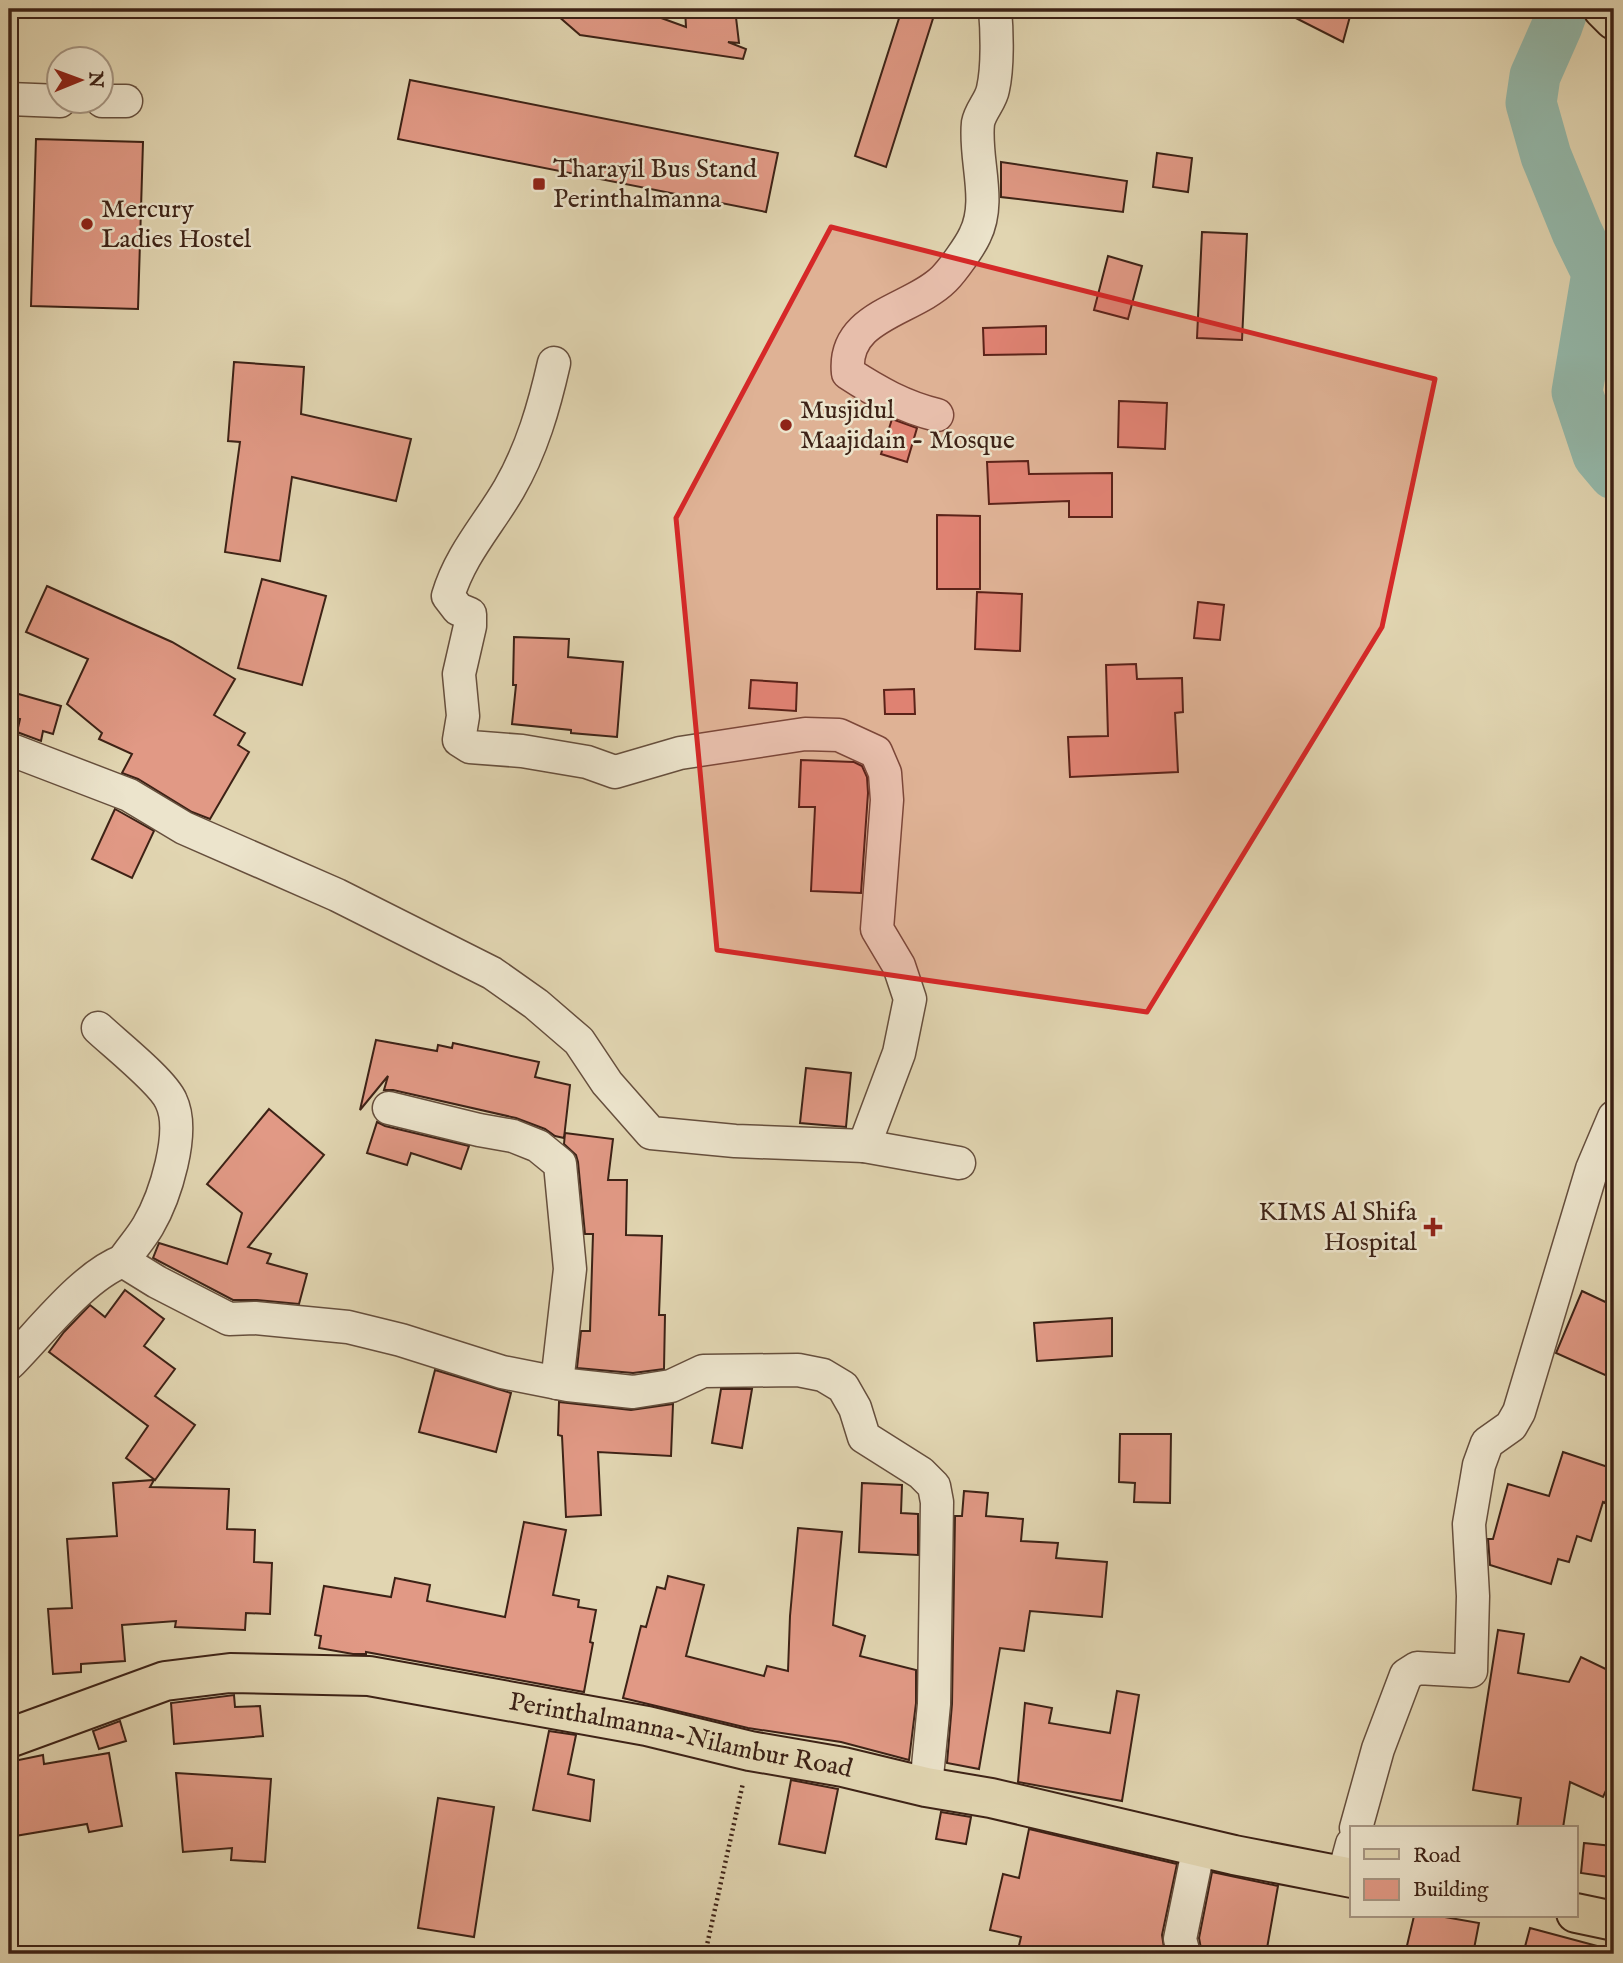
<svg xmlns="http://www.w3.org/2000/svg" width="1623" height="1963" font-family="'IM FELL English',serif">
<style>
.green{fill:#babb87;stroke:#7c6e4e;stroke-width:2}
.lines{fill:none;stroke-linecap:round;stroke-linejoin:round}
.river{stroke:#94b9ab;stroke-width:51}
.building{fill:#e19985;stroke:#3d2216;stroke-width:2}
.minor-casing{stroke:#664f3d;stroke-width:35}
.primary-casing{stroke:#3d2216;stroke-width:42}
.trunk-casing{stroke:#3d2216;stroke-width:42}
.path{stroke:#3d2216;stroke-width:4.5;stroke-dasharray:2 3.5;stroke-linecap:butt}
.minor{stroke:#ece4cc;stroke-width:32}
.primary{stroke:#e1d5b1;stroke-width:38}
.trunk{stroke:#e1d5b1;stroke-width:38}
.marked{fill:#d62828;fill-opacity:0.2;stroke:#d62828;stroke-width:5;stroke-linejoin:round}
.poi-dot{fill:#8f2418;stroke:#ece4cc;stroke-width:2.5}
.labels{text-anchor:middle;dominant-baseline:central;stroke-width:5;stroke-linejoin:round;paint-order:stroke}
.poi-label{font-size:26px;fill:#3d2216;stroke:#ece4cc;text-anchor:start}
.street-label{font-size:26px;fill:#3d2216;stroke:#ece4cc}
</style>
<rect width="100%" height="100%" fill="#e1d5b1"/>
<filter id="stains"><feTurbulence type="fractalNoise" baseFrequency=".00286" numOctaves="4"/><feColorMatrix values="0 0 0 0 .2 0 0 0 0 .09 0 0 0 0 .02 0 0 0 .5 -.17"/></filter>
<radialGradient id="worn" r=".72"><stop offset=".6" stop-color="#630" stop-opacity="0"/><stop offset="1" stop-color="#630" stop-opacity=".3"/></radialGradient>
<polygon class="green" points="1614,249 1614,312 1597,271"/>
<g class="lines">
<polyline class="river" points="1563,9 1557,26 1535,76 1531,103 1546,156 1577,232 1597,273 1577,392 1598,455 1614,474"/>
</g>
<g class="building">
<polygon points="550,9 641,9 653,15 686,27 685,9 735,9 739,43 728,42 746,49 743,59 580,35"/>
<polygon points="902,9 936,9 886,167 855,156"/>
<polygon points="1278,9 1352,9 1343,42"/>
<polygon points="410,80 778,153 766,212 398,139"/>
<polygon points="36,139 143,142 138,309 31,306"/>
<polygon points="1157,153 1192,158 1188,192 1153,187"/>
<polygon points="1001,162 1127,181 1123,212 1001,197"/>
<polygon points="1202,232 1247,234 1242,340 1197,338"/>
<polygon points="1108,256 1142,266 1128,319 1094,310"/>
<polygon points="1046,326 1046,354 984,355 983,328"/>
<polygon points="234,362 304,367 301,414 411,439 396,501 292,477 280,561 225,552 240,442 228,441"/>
<polygon points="1119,401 1167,403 1165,449 1118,447"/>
<polygon points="892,419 917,428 907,462 881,454"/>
<polygon points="1028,461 1029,474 1112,473 1112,517 1069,517 1069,501 989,504 987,462"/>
<polygon points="937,515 980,516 980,589 937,589"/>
<polygon points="262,579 326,596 302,685 238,668"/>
<polygon points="47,586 172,642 235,679 214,715 245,733 238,745 249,752 210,819 192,812 138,779 122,773 132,754 99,739 102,733 67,704 88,659 26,632"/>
<polygon points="977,592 1022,594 1020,651 975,649"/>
<polygon points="1198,602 1224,605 1220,640 1194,638"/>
<polygon points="514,637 569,639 568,657 623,662 617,737 571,733 571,730 512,724 516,685 513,685"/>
<polygon points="1136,664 1137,679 1182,678 1183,712 1175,713 1178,772 1070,777 1068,737 1108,736 1106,665"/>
<polygon points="751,680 797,683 796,711 749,708"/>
<polygon points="914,689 915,714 885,714 884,690"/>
<polygon points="15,693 61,706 53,734 43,731 41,741 17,732 20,719 9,717"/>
<polygon points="801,760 854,762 862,766 867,777 868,793 861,893 811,891 815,807 799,807"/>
<polygon points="115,809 154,831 132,878 92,859"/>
<polygon points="376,1040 437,1051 438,1045 452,1048 453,1043 539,1062 535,1077 570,1085 564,1138 555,1136 545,1129 516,1118 393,1090 384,1090 388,1076 360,1110"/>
<polygon points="806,1068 851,1073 846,1127 800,1123"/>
<polygon points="269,1109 324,1155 248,1247 271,1254 267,1263 307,1274 299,1304 257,1300 233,1300 153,1258 159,1243 227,1264 242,1213 207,1184"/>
<polygon points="377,1122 385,1126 469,1146 461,1169 411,1153 407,1165 367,1153"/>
<polygon points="565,1133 613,1139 608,1180 627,1180 626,1235 662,1236 659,1315 665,1315 664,1369 633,1373 577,1368 581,1331 590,1331 593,1234 585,1234 578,1162 576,1155 564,1144"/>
<polygon points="125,1290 164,1319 144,1346 175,1369 155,1396 195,1425 155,1480 126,1458 148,1426 49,1352 64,1332 90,1305 105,1317"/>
<polygon points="1582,1291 1614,1306 1614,1379 1556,1353"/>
<polygon points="1112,1318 1112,1356 1037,1361 1034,1323"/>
<polygon points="435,1370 511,1393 496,1452 419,1432"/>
<polygon points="721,1389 752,1389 742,1448 712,1443"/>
<polygon points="559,1402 631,1410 673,1404 671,1456 598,1452 601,1515 566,1517 562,1436 558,1435"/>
<polygon points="1120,1434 1171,1434 1170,1503 1134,1502 1135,1483 1119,1482"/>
<polygon points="1563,1452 1614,1469 1614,1477 1605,1503 1603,1502 1591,1541 1577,1536 1569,1562 1558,1559 1551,1584 1490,1565 1488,1539 1493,1539 1508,1484 1549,1496"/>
<polygon points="154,1480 150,1487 229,1489 227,1529 255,1530 254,1562 272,1563 270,1614 246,1613 245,1630 175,1627 176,1621 122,1625 125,1661 81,1664 81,1672 53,1674 48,1609 72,1608 67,1539 117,1536 113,1483"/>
<polygon points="862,1483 902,1485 901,1513 918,1514 918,1555 859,1552"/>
<polygon points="964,1491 988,1493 986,1516 1023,1519 1021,1541 1058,1543 1056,1558 1107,1562 1102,1617 1030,1611 1024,1651 1000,1648 979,1769 947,1763 952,1704 955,1516 962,1516"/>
<polygon points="524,1522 566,1530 553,1595 579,1600 578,1607 596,1610 590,1642 593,1643 584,1692 366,1652 366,1654 353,1654 319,1648 321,1636 315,1635 324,1586 391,1597 395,1578 430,1585 427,1601 505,1617"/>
<polygon points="798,1528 842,1532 833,1625 865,1636 860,1656 916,1670 916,1703 909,1760 841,1742 748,1728 623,1698 641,1626 646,1627 657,1587 665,1589 668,1576 704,1585 686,1656 764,1676 767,1666 788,1671 790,1616"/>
<polygon points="1498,1630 1524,1634 1518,1673 1569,1682 1581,1657 1614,1673 1614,1773 1603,1797 1570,1782 1563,1828 1517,1828 1521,1798 1473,1790"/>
<polygon points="1117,1691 1139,1695 1122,1801 1018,1782 1025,1703 1052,1708 1049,1723 1110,1733"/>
<polygon points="234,1695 235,1707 260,1706 263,1736 174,1744 171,1703"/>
<polygon points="120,1721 126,1741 99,1749 93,1731"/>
<polygon points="549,1731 576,1735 568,1774 594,1780 590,1821 533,1810"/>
<polygon points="109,1753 122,1826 89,1832 87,1824 9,1837 9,1762 43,1755 44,1764"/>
<polygon points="176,1773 271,1779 265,1862 231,1860 232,1848 183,1852"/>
<polygon points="791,1780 838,1789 825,1853 779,1844"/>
<polygon points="438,1798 494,1807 474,1937 418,1928"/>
<polygon points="941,1812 971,1817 966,1844 936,1839"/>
<polygon points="1029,1829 1177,1864 1162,1935 1165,1954 1017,1954 1021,1937 990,1930 1003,1874 1019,1878"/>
<polygon points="1584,1843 1612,1846 1609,1877 1581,1873"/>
<polygon points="1212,1872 1278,1886 1266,1954 1202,1954 1199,1938"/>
<polygon points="1414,1916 1439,1916 1479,1923 1473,1954 1405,1954"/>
<polygon points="1530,1928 1601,1947 1600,1954 1523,1954"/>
</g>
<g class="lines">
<g class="minor-casing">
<g id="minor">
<polyline points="9,99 60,101"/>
<polyline points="102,101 126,101"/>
<path d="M 937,415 C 904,407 877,392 848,373 C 842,315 912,311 944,279 C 953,270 970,246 975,235 C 992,201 974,159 978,123 C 980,111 991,101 993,89 C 998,67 997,31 995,9"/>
<path d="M 9,749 L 129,795 L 184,828 L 337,895 L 492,973 L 536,1004 L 579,1041 L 607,1083 L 651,1133 L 735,1141 L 864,1146 L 899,1053 L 910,999 L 899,966 L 877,929 L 887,800 L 885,773 L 876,752 L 839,735 L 805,734 L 680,753 L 615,772 L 587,762 L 522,751 L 470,747 L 459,740 L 463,716 L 459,674 L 470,626 L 470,614 L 458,609 L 448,596 C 460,555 488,525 509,489 C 532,449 544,407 554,363"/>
<path d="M 98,1028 C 115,1044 163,1082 171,1101 C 186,1132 165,1197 148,1226 C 141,1238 131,1249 123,1261"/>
<polyline points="389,1108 479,1130 513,1136 538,1146 560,1164 570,1269 557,1383"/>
<polyline points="864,1146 959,1163"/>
<path d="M 9,1364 C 40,1333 83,1276 123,1261 L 157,1282 L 229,1319 L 255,1318 L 348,1327 L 401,1340 L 502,1372 L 568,1385 L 633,1392 L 671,1386 L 703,1371 L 798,1370 L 823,1375 L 843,1387 L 855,1408 L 864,1437 L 921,1473 L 934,1486 L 937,1502 L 934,1704 L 926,1787"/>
<polyline points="1356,1828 1378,1749 1406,1675 1417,1668 1471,1671 1473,1596 1469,1524 1479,1465 1487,1443 1511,1426 1519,1412 1592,1169 1614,1117"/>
<polyline points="1343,1877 1352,1844"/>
<polyline points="1184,1954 1180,1939 1199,1846"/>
</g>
</g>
<g class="primary-casing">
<g id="primary">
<path id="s1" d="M 9,1738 L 165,1681 L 230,1673 L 369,1676 L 647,1726 L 750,1751 L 843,1767 L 926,1787 L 991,1798 L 1234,1855 L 1352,1878"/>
<polyline points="1576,1913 1614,1921"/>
</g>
</g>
<g class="trunk-casing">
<polyline id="trunk" points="1603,9 1614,20"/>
</g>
<polyline class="path" points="705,1954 743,1783"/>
<use href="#minor" class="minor"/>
<use href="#primary" class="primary"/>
<use href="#trunk" class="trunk"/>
</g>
<path class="marked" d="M 831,227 L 1435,379 L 1382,627 L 1147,1012 L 717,950 L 676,518 Z"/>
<g class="poi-dot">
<rect x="532" y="177" width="14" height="14" rx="3.5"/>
<circle cx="87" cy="224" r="7"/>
<circle cx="786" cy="425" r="7"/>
<path d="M1429.5 1216.5h7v7h7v7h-7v7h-7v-7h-7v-7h7z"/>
</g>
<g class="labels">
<g class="poi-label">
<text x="553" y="169">Tharayil Bus Stand<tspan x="553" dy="30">Perinthalmanna</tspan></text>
<text x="101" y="209">Mercury<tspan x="101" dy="30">Ladies Hostel</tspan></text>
<text x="800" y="410">Musjidul<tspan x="800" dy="30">Maajidain - Mosque</tspan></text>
<text x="1417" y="1212" text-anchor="end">KIMS Al Shifa<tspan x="1417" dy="30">Hospital</tspan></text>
</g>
<g class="street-label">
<text stroke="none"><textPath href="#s1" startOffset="688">Perinthalmanna-Nilambur Road</textPath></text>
</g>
</g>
<rect width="1623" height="1963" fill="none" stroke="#e1d5b1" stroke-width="35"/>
<rect x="10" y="10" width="1602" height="1942" fill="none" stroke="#3d2216" stroke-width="3.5"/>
<rect x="18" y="18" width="1588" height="1928" fill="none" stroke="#3d2216" stroke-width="2"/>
<rect x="1350" y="1826" width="228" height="91" fill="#ece4cc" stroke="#a69683" stroke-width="2"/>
<rect x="1364" y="1849" width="35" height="10" fill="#e1d5b1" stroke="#a69683" stroke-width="2"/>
<text x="1413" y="1862" font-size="21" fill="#3d2216">Road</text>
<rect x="1364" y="1879" width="35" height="21" fill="#e19985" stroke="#a69683" stroke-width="2"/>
<text x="1413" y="1896" font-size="21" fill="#3d2216">Building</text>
<g transform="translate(80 80) rotate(89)"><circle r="33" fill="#ece4cc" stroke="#a69683" stroke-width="2"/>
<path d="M0-5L12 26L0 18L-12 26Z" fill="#8f2418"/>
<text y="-10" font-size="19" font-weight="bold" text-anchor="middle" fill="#3d2216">N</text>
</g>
<rect width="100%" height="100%" filter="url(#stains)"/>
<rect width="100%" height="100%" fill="url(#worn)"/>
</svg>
